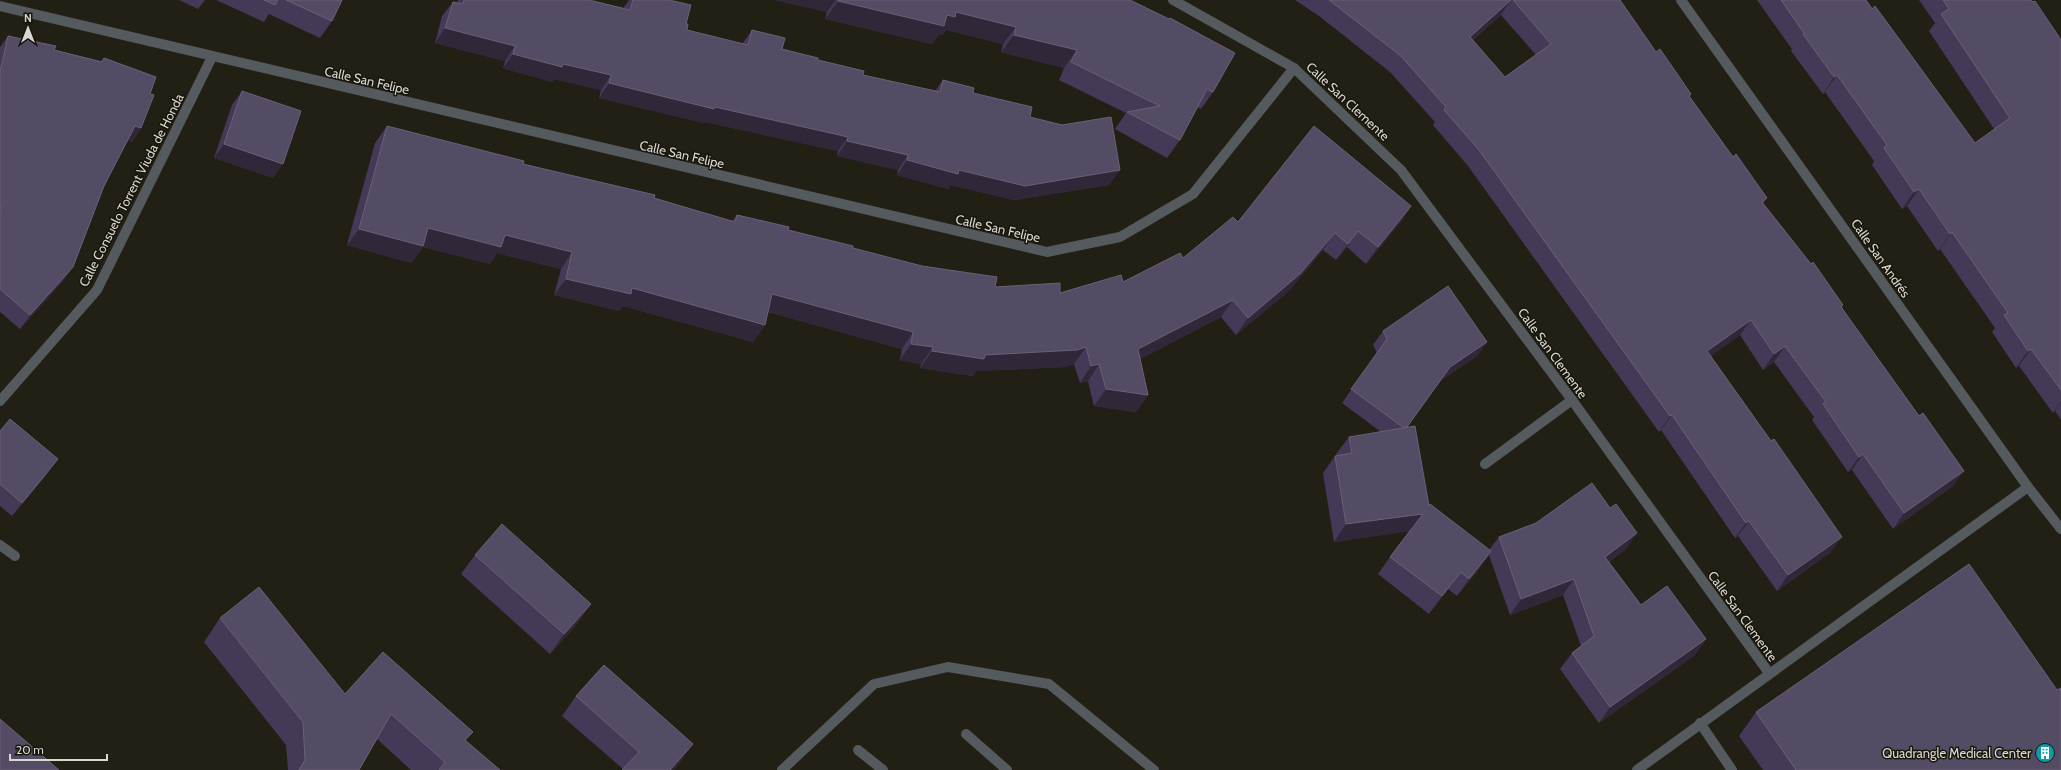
<svg xmlns="http://www.w3.org/2000/svg" width="2061" height="770" font-family="Cabin,sans-serif">
<style>
.lines{fill:none;stroke-linecap:round;stroke-linejoin:round}
.service{stroke:#555a5e;stroke-width:10}
.minor{stroke:#555a5e;stroke-width:10}
.wall{fill:#443a58;fill-rule:evenodd}
.shaded-wall{fill:#302838}
.building{fill:#544b65;stroke:#696176}
.labels{text-anchor:middle;dominant-baseline:central;stroke-width:3;stroke-linejoin:round;paint-order:stroke}
.street-label{font-size:13px;fill:#d9d7d0;stroke:#19160c}
.poi-label{font-size:13px;fill:#d9d7d0;stroke:#19160c;text-anchor:end}
</style>
<rect width="100%" height="100%" fill="#221f15"/>
<g class="lines">
<g class="service">
<polyline points="1700,723 1732,770"/>
<polyline points="966,734 1007,770"/>
<polyline points="858,750 883,770"/>
</g>
<g class="minor">
<polyline points="1173,0 1294,68 1401,170 1572,400 1769,673"/>
<polyline points="1681,0 2028,487 2061,529"/>
<polyline points="0,6 1047,252 1120,237 1193,194 1294,68"/>
<polyline points="0,401 97,290 212,57"/>
<polyline points="1485,464 1572,400"/>
<polyline points="0,545 15,556"/>
<polyline points="782,770 874,684 948,667 1049,684 1154,770"/>
<polyline points="1637,770 2028,487"/>
</g>
</g>
<g class="wall">
<polygon points="179,0 205,0 198,9"/>
<polygon points="216,0 342,0 332,21 320,38 269,14 264,22"/>
<polygon points="458,0 589,0 624,8 624,7 629,0 669,0 686,24 687,30 742,44 752,30 782,49 863,75 935,91 943,80 1030,117 1120,170 1109,185 1014,200 951,185 948,189 897,175 898,170 837,156 838,151 705,122 704,123 599,98 601,90 554,79 552,82 503,68 505,61 435,43 442,16 453,2 457,3"/>
<polygon points="775,0 1130,0 1213,92 1201,109 1197,107 1180,140 1167,158 1115,129 1126,113 1059,80 1064,68 1001,52 1003,44 946,30 942,35 939,34 932,44 825,19 827,12"/>
<path d="M 1295,0 L 1620,0 L 1656,52 L 1691,94 L 1690,97 L 1733,157 L 1767,198 L 1763,203 L 1843,305 L 1842,307 L 1953,486 L 1893,529 L 1852,470 L 1848,472 L 1812,420 L 1814,417 L 1774,362 L 1763,370 L 1740,335 L 1711,356 L 1831,552 L 1777,591 L 1738,536 L 1735,538 L 1661,430 L 1659,432 L 1468,166 L 1433,125 L 1435,122 L 1390,72 L 1319,16 ZM 1501,15 L 1536,55 L 1505,77 L 1473,40 Z"/>
<polygon points="1757,0 1866,0 1975,143 1994,129 1929,31 1935,23 1919,0 2031,0 2061,40 2061,420 2055,411 2053,413 2019,366 2016,368 1992,332 1995,328 1940,249 1938,251 1907,206 1902,209 1872,165 1874,161 1825,92 1823,94 1791,51 1792,49"/>
<polygon points="8,36 54,50 101,61 104,58 150,94 141,128 132,142 127,140 104,186 73,267 63,281 20,329 0,312 0,47"/>
<polygon points="242,91 273,178 214,158 232,105"/>
<polygon points="387,126 523,164 654,198 732,221 737,215 853,248 995,287 1060,293 1123,282 1183,258 1238,222 1411,206 1400,223 1366,264 1347,247 1336,260 1323,250 1289,291 1236,335 1221,317 1140,359 1148,395 1136,412 1094,406 1088,381 1080,383 1074,364 1066,367 976,371 973,376 920,368 921,364 900,360 902,349 768,312 765,325 753,342 623,306 619,311 554,295 561,269 497,253 490,264 423,247 411,263 347,245 375,143"/>
<polygon points="1383,331 1487,342 1477,356 1440,381 1407,427 1429,506 1489,550 1499,537 1626,549 1609,562 1641,605 1706,639 1695,655 1599,723 1560,669 1572,653 1581,646 1563,595 1510,615 1489,555 1479,569 1457,596 1448,589 1429,614 1378,574 1390,557 1409,531 1334,542 1323,473 1335,456 1337,456 1336,454 1349,437 1381,432 1342,403 1377,353 1373,345"/>
<polygon points="0,431 48,473 12,516 0,506"/>
<polygon points="475,555 578,623 550,654 461,574"/>
<polygon points="220,618 345,694 466,741 500,770 411,770 377,739 359,770 288,770 286,745 204,642"/>
<polygon points="2057,690 2061,770 1763,770 1739,736 1756,712"/>
<polygon points="576,696 679,764 623,769 562,716"/>
</g>
<g class="shaded-wall">
<polygon points="775,0 836,0 827,12"/>
<polygon points="1511,0 1501,15 1459,52 1470,37"/>
<polygon points="838,1 947,15 956,12 1016,27 1003,44 946,30 942,35 939,34 932,44 825,19"/>
<polygon points="445,28 515,46 505,61 435,43"/>
<polygon points="1014,35 1077,50 1064,68 1001,52"/>
<polygon points="513,54 563,64 611,75 601,90 554,79 552,82 503,68"/>
<polygon points="1837,75 1825,92 1823,94 1834,77"/>
<polygon points="609,83 848,137 838,151 705,122 704,123 599,98"/>
<polygon points="135,126 141,128 132,142 125,140"/>
<polygon points="847,141 908,155 898,170 837,156"/>
<polygon points="224,144 283,164 273,178 214,158"/>
<polygon points="907,160 1120,170 1109,185 1014,200 951,185 948,189 897,175"/>
<polygon points="1919,189 1907,206 1902,209 1914,192"/>
<polygon points="1411,206 1400,223 1366,264 1378,247"/>
<polygon points="428,228 505,235 572,252 561,269 497,253 490,264 423,247 411,263 347,245 359,229"/>
<polygon points="1358,231 1347,247 1336,260 1348,244"/>
<polygon points="1952,232 1940,249 1938,251 1950,234"/>
<polygon points="1335,233 1323,250 1289,291 1236,335 1248,318"/>
<polygon points="73,267 63,281 20,329 30,315"/>
<polygon points="566,279 632,288 765,325 753,342 623,306 619,311 554,295"/>
<polygon points="772,294 913,332 902,349 761,310"/>
<polygon points="1233,300 1221,317 1126,366 1138,349"/>
<polygon points="1751,320 1740,335 1696,367 1707,351"/>
<polygon points="1487,342 1477,356 1440,381 1450,367"/>
<polygon points="911,344 933,347 921,364 900,360"/>
<polygon points="1785,346 1774,362 1763,370 1774,354"/>
<polygon points="1086,347 1074,364 1066,367 976,371 973,376 920,368 932,351 985,355"/>
<polygon points="2031,349 2019,366 2016,368 2028,351"/>
<polygon points="1099,364 1088,381 1080,383 1091,366"/>
<polygon points="1106,389 1148,395 1136,412 1094,406"/>
<polygon points="2061,401 2061,402 2055,411 2053,413"/>
<polygon points="1672,415 1661,430 1659,432 1670,416"/>
<polygon points="1863,454 1852,470 1848,472 1859,457"/>
<polygon points="58,459 48,473 12,516 22,503"/>
<polygon points="1964,471 1953,486 1893,529 1904,513"/>
<polygon points="1423,514 1411,531 1334,542 1346,524"/>
<polygon points="1749,521 1738,536 1735,538 1746,523"/>
<polygon points="1637,533 1626,549 1594,573 1605,557"/>
<polygon points="1842,537 1831,552 1777,591 1788,575"/>
<polygon points="1491,551 1479,569 1457,596 1469,579"/>
<polygon points="1461,572 1448,589 1429,614 1442,596"/>
<polygon points="1574,579 1563,595 1510,615 1521,599"/>
<polygon points="591,604 578,623 550,654 564,634"/>
<polygon points="1706,639 1695,655 1599,723 1610,707"/>
<polygon points="693,744 679,764 674,770 670,770"/>
</g>
<g class="building">
<polygon points="264,0 278,0 275,5"/>
<polygon points="286,0 342,0 332,21"/>
<polygon points="464,0 589,0 630,10 633,0 669,0 691,5 686,24 688,24 687,30 748,45 752,30 785,38 782,49 818,58 818,60 864,71 863,75 940,92 943,80 974,88 973,93 1032,107 1030,117 1062,125 1111,117 1120,170 1025,186 959,170 958,174 907,160 908,155 847,141 848,137 715,107 714,109 609,83 611,75 563,64 562,67 513,54 515,46 445,28 453,2 463,4"/>
<polygon points="838,0 1130,0 1169,19 1170,18 1235,53 1213,92 1207,89 1180,140 1127,112 1160,106 1071,62 1077,50 1014,35 1016,27 956,12 955,17 947,15 944,26 838,1"/>
<polygon points="1329,0 1511,0 1470,37 1505,77 1551,44 1513,0 1620,0 1656,52 1660,49 1691,94 1689,96 1733,157 1736,154 1767,198 1762,202 1811,264 1813,262 1843,305 1841,307 1919,416 1923,413 1964,471 1904,513 1863,454 1859,457 1823,404 1826,402 1785,346 1774,354 1751,320 1707,351 1771,441 1774,439 1842,537 1788,575 1749,521 1746,523 1672,415 1670,416 1479,150 1444,110 1446,107 1401,56"/>
<polygon points="1781,0 1866,0 1872,9 1875,6 1975,143 2010,118 1941,14 1949,9 1943,0 2031,0 2033,2 2035,1 2061,40 2061,390 2031,349 2028,351 2004,315 2008,313 1952,232 1950,234 1919,189 1914,192 1884,148 1887,145 1837,75 1834,77 1803,34 1804,33"/>
<polygon points="8,36 56,46 54,50 102,62 104,58 156,77 150,94 154,95 141,128 135,126 104,186 73,267 30,315 0,289 0,210 2,208 0,207 0,72"/>
<polygon points="242,91 301,111 283,164 224,144"/>
<polygon points="387,126 524,161 523,164 655,195 654,198 735,222 737,215 789,227 788,230 853,246 853,248 922,266 997,277 995,287 1060,283 1060,293 1121,275 1123,282 1180,253 1183,258 1233,217 1238,222 1314,126 1411,206 1378,247 1358,231 1348,244 1335,233 1300,274 1248,318 1233,300 1138,349 1148,395 1106,389 1099,364 1091,366 1086,347 1077,350 985,355 984,359 932,351 933,347 911,344 913,332 772,294 765,325 632,288 631,294 566,279 572,252 505,235 501,247 428,228 423,246 359,229"/>
<polygon points="1448,286 1487,342 1450,367 1407,427 1404,428 1351,389 1387,339 1383,331"/>
<polygon points="10,419 58,459 22,503 0,484 0,431"/>
<polygon points="1415,426 1429,506 1430,504 1491,551 1469,579 1461,572 1442,596 1390,557 1423,514 1346,524 1335,456 1352,453 1349,437"/>
<polygon points="1592,483 1610,508 1616,504 1637,533 1605,557 1641,605 1667,586 1706,639 1610,707 1572,653 1594,636 1574,579 1521,599 1499,537 1536,523"/>
<polygon points="502,524 591,604 564,634 475,555"/>
<polygon points="1969,564 2057,690 2061,688 2061,770 1796,770 1756,712"/>
<polygon points="259,587 345,694 383,652 473,732 465,740 500,770 439,770 445,762 391,714 359,770 299,770 305,760 303,722 220,618"/>
<polygon points="604,665 693,744 670,770 622,770 639,752 576,696"/>
<polygon points="0,719 59,770 0,770"/>
</g>
<defs>
<g id="building-disc" transform="scale(1)"><circle r="9.5" fill="#0f9aa8" stroke="#19160c"/><path d="M-4-6H4V6H1V3H-1V6H-4ZM-2.5-4.3h1.7v1.8h-1.7ZM.8-4.3h1.7v1.8H.8ZM-2.5-1h1.7V.8h-1.7ZM.8-1h1.7V.8H.8Z" fill="#fff"/></g>
</defs>
<g fill-rule="evenodd">
<use href="#building-disc" x="2045" y="753"/>
</g>
<g class="labels">
<g class="street-label">
<text transform="translate(367 80) rotate(13)">Calle San Felipe</text>
<text transform="translate(1348 101) rotate(43)">Calle San Clemente</text>
<text transform="translate(682 154) rotate(13)">Calle San Felipe</text>
<text transform="translate(131 190) rotate(-63)">Calle Consuelo Torrent Viuda de Honda</text>
<text transform="translate(998 228) rotate(13)">Calle San Felipe</text>
<text transform="translate(1881 258) rotate(55)">Calle San Andrés</text>
<text transform="translate(1553 353) rotate(54)">Calle San Clemente</text>
<text transform="translate(1743 616) rotate(54)">Calle San Clemente</text>
</g>
<g class="poi-label">
<text x="2031" y="753">Quadrangle Medical Center</text>
</g>
</g>
<g transform="translate(28 28)" stroke="#19160c" stroke-width="3" paint-order="stroke">
<path d="M0-3L7 15L0 10L-7 15Z" fill="#d9d7d0"/>
<text y="-6" font-size="11" font-weight="bold" text-anchor="middle" fill="#d9d7d0">N</text>
</g>
<path d="M10 754v6h97v-6" fill="none" stroke="#d9d7d0" stroke-width="2"/>
<text x="16" y="754" font-size="12" fill="#d9d7d0" stroke="#19160c" stroke-width="3" paint-order="stroke">20 m</text>
</svg>
